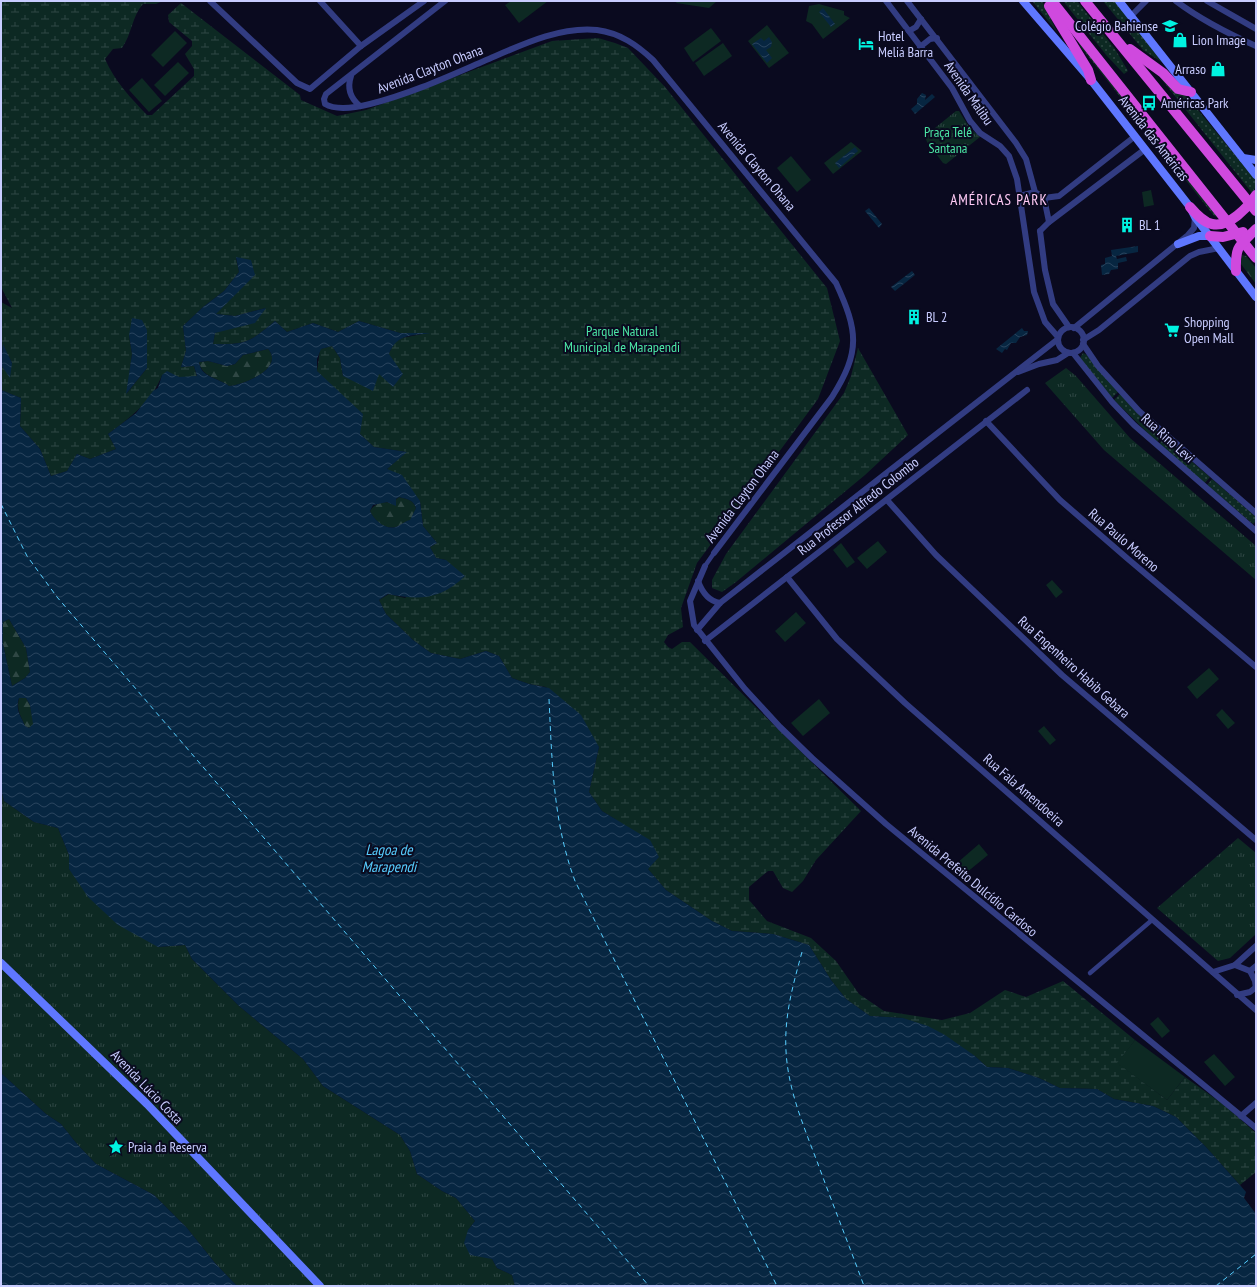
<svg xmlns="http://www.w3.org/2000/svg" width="1257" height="1287" font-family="'PT Sans Narrow',sans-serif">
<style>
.grass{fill:url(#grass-dots)}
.forest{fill:url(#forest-firs)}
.wetland{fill:url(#wetland-marsh);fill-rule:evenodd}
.park{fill:url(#park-tufts)}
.garden{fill:#0d2923}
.water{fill:url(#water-waves);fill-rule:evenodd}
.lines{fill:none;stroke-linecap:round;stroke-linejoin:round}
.ferry{stroke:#56ceff;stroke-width:1;stroke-dasharray:5 4;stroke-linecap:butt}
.pedestrian{stroke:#323c82;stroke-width:4.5}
.minor{stroke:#323c82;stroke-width:6}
.secondary{stroke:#5f77ff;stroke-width:8}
.trunk{stroke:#cf49de;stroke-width:10}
.labels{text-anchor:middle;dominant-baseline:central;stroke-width:4;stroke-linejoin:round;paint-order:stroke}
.poi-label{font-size:14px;fill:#c8ccff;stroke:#0a0a1f;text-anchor:start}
.street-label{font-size:14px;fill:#c8ccff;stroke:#0a0a1f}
.park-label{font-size:14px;fill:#4ce8a6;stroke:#0a0a1f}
.neighbourhood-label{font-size:15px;letter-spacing:1px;fill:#ffcaf5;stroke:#0a0a1f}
.water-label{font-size:15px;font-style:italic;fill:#56ceff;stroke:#0a0a1f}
</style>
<defs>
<pattern id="grass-dots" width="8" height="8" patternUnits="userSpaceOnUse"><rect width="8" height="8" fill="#0d2923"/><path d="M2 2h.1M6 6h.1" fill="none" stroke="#2f4744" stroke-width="1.8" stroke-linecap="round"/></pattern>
<pattern id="forest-firs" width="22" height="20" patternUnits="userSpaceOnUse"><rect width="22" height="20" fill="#0d2923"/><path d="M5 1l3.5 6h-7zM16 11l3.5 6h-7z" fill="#2f4744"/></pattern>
<pattern id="wetland-marsh" width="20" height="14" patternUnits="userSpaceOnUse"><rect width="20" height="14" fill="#0d2923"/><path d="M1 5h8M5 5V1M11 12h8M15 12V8" fill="none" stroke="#2f4744"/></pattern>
<pattern id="park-tufts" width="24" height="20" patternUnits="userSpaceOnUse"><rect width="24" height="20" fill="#0d2923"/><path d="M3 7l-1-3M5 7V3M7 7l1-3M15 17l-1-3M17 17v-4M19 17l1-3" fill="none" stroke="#2f4744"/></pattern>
<pattern id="water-waves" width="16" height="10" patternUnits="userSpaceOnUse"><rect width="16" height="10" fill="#072641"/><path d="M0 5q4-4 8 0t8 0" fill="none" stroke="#2a445e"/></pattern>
</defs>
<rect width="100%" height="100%" fill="#0a0a1f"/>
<g class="grass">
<polygon points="1032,1 1042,1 1057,32"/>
<polygon points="1063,1 1077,1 1115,49 1128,71 1124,74 1107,56"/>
<polygon points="1103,1 1115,1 1166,65 1143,50"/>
<polygon points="1074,28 1220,218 1214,216 1080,46"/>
<polygon points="1147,61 1169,75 1255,179 1255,188 1252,193"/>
<polygon points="1083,353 1087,355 1118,392 1112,398 1080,358"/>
<polygon points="1120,394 1162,436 1157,442 1114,400"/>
<polygon points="1164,438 1210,477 1204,484 1159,444"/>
<polygon points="1212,479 1256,517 1256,521 1253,524 1207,485"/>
</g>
<g class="forest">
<polygon points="1242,255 1246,256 1256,268 1256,284 1241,264"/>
<path d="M 268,349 C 285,368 244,385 229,386 C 219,378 202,378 199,362 L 208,361 L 227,366 L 235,364 L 243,355 Z"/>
<path d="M 399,497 C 406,499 413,499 416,508 L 411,520 C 405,521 401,525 396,527 C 384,530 374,520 370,511 C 375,503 383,501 392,503 Z"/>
<polygon points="9,619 26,648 30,672 25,678 12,686 3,644 3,622"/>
<path d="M 19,698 L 26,698 L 30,705 L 34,725 L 29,728 L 25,726 C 21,716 16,710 19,698 Z"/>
</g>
<g class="wetland">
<path d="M 1,1 L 163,1 L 156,4 L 143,4 C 132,16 132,34 122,48 L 113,49 L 105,59 C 115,82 131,98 147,115 L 152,115 L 194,76 L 194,69 L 185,54 L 192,46 L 192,41 L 169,22 L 168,15 L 181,3 L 300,95 L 301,100 L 337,116 L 366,110 L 552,41 L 598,38 L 615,43 L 628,48 L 665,87 L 827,288 L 840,341 L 818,399 L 697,563 L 681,608 L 683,627 L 668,635 L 664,642 L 668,647 L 672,649 L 682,642 L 690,642 L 861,811 L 816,860 L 803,881 L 792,892 L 783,888 L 773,871 L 768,871 L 749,887 L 749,900 L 767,921 L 811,938 L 836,961 L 859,994 L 884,1011 L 942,1020 L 970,1013 L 1005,990 L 1026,997 L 1063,981 L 1135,1040 L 1118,1063 L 1167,1100 L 1185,1077 L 1224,1105 L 1256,1133 L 1256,1172 L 1240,1185 L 1206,1147 L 1176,1117 L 1153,1106 L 1114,1099 L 1097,1089 L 1060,1088 L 1039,1078 L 1008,1068 L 987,1067 L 975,1056 L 903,1018 L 870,1016 L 846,999 L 831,980 L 809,945 L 773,934 L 732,931 L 712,921 L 666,890 L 648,869 L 615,819 L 602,811 L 589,792 L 599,747 L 546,687 L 529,684 L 512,678 L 499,656 L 486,651 L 460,659 L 431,653 L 413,640 L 386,614 L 379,600 L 389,594 L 405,598 L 446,560 L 436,558 L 430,547 L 437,543 L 423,526 L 420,501 L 387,469 L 406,452 L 374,447 L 360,434 L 317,371 L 320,349 L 332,346 L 340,358 L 343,376 L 379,374 L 394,343 L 402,338 L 427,333 L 400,333 L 359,321 L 338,332 L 313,323 L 287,332 L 275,321 C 250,342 246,345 213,344 L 215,333 L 266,308 L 235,316 L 215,314 L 254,275 L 236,258 L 239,272 L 224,291 L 203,307 L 183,326 L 186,351 L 181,367 L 194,366 L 197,377 L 189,378 L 162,375 C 153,400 130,418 108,434 L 116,449 L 90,459 L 77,454 L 67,471 L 51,476 L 40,449 L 20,426 L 21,398 L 1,390 L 1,302 L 12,308 L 1,287 ZM 129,335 L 146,355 L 147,368 L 127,393 L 132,354 ZM 3,345 L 12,363 L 1,365 Z"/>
<polygon points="858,348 908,435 865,475 736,582 722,592 712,588 712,580 726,554 844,393 851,376"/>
</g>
<g class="park">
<polygon points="956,111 959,111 969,127 980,137 946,164 943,163 927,142 925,136"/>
<polygon points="1066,368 1076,376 1130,438 1256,546 1256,580 1104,450 1045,383"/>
<polygon points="1,789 4,801 34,822 58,828 69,855 69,869 158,947 185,945 192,959 239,1006 303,1059 323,1086 400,1135 410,1151 417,1174 442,1191 456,1198 475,1221 468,1230 492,1259 497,1268 512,1275 515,1286 237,1286 215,1263 187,1228 154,1195 96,1164 77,1144 61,1124 46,1114 1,1073"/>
<polygon points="1238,838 1256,853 1256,934 1230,958 1218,961 1157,908"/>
</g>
<g class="garden">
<polygon points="511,1 548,1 519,23 505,5"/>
<polygon points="677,1 717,1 709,8 676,3"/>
<polygon points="819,4 844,11 844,15 850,18 823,39 812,24 806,21 809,6"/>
<polygon points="767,25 789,53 769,68 748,41"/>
<polygon points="711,28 721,41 693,62 684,48"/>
<polygon points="175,31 187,43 163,67 151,55"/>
<polygon points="723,43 732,56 704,76 695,63"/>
<polygon points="178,62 189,73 165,96 154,85"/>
<polygon points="142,78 162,101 149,112 129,90"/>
<polygon points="851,142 862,151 833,174 824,163"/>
<polygon points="791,156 811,180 797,192 777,168"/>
<polygon points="1151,190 1154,205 1144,207 1142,192"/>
<polygon points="878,541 887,552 867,569 857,558"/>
<polygon points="841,543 855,562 847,568 833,550"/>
<polygon points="1052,580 1063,592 1056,598 1046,585"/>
<polygon points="796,612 806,623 785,642 775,631"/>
<polygon points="1209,668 1219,679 1197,699 1187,687"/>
<polygon points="819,699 830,713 803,736 791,723"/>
<polygon points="1222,709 1235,723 1228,729 1216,715"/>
<polygon points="1044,726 1056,740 1050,745 1038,731"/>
<polygon points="979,844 988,855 966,873 957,863"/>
<polygon points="1158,1017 1170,1031 1162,1038 1150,1024"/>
<polygon points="1135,1040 1185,1077 1167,1100 1117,1063"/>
<polygon points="1214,1054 1235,1077 1225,1086 1204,1062"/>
</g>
<g class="water">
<polygon points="823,8 835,24 831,27 819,12"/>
<polygon points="769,37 772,42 771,47 766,50 772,58 767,63 752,44 761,38 764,41"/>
<polygon points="922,93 926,95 925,100 932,94 935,97 915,114 911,109 917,104 917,99"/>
<polygon points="855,147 858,151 839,168 835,163"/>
<polygon points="869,208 882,224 879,228 865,211"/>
<polygon points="1138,246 1138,252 1116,256 1117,259 1126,257 1127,261 1118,263 1118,269 1111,270 1109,274 1102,275 1101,265 1105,264 1105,258 1112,256 1111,250"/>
<path d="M 236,257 L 251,260 L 255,275 L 216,314 L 235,316 L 266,308 L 255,323 L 215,333 L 213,344 C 246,345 250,342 275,321 L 287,332 L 313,323 L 338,332 L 359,321 L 400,333 L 431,333 C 412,336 397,333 389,354 L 403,374 L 393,387 L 379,374 L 373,391 L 343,376 L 340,358 L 332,346 L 321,349 L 317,359 L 317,371 L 363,414 L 360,434 L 374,447 L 407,452 L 387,469 L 402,475 L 420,501 L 423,526 L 437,543 L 430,547 L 436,558 L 446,560 L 465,576 C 441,599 420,601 388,594 L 379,600 L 386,614 L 413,640 L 431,653 L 460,659 L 486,651 L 499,656 L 512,678 L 529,684 L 549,688 L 581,715 L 599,747 L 589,792 L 602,811 L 650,840 L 659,857 L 648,869 L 666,890 L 712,921 L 732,931 L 773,934 L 809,945 L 831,980 L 846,999 L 870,1016 L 903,1018 L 928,1026 L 945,1035 L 975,1056 L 987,1067 L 1008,1068 L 1039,1078 L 1060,1088 L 1097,1089 L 1114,1099 L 1153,1106 L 1176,1117 L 1206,1147 L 1246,1192 L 1244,1198 L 1256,1214 L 1256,1286 L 515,1286 L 512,1275 L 497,1268 L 492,1259 L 470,1255 L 464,1243 L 468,1230 L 475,1221 L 456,1198 L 442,1191 L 417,1174 L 410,1151 L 400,1135 L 323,1086 L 303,1059 L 239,1006 L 192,959 L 185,945 L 158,947 L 118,925 L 88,897 L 69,869 L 69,855 L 58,828 L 34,822 L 4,801 L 1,789 L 1,390 L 21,398 L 20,426 L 40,449 L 51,476 L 67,471 L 77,454 L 90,459 L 116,449 L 108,434 L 136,413 L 153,391 L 158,388 L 162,375 L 167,371 L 179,377 L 197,376 L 194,366 L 181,367 L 186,351 L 183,326 L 203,307 L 224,291 L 239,272 ZM 268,349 C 285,368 244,385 229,386 C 219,378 201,378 199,362 L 208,361 L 227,366 L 235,364 L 243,355 ZM 399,497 C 406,499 413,499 416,508 L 410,520 C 405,521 401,525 396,527 C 385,530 374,520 370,511 L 373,505 L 387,502 L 396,506 L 396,499 ZM 9,619 L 26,648 L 30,672 L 25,678 L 12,686 L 3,644 L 3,622 ZM 19,698 L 26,698 L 30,705 L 33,724 L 29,728 L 25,726 C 21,716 15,710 19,698 Z"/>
<polygon points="912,271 915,275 895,291 891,287"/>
<polygon points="132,318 142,320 147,330 147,368 126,394 132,354 129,335"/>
<polygon points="1022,328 1024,331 1028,331 1027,335 1020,337 1016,343 1011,343 1007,350 1005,349 1002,353 996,349"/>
<polygon points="3,344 12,363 10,378 1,365"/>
<polygon points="1,1073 46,1114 61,1124 77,1144 96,1164 154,1195 187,1228 215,1263 237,1286 1,1286"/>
</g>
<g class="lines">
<g class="ferry">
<polyline points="1,504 27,556 57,597 649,1286"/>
<path d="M 549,699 C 552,761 553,822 575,881 L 777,1286"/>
<path d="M 802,952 C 793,985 784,1016 786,1051 C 788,1090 804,1127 818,1164 C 833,1205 849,1245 864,1286"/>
<polyline points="1216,1286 1256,1254"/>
</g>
<g class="pedestrian">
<polyline points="705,566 714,553"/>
<polyline points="1090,973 1152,920"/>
</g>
<g class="minor">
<polyline points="210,1 297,83 310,89 361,46 424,1"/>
<polyline points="320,1 361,46"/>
<path d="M 445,1 L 326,94 L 324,99 L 325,104 C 337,111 358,107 370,104 C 410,94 447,77 484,61 C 519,46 559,26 597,30 C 620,33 637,45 653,60 L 836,283 C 858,331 861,351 832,397 L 714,553"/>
<polyline points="886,1 952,88 970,121 980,133 1000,146 1009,156 1017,179 1034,292 1045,322 1058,337"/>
<polyline points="907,1 1016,143 1026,159 1035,192 1044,198 1049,222 1040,231"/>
<path d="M 1176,1 C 1201,20 1227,33 1256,46"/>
<polyline points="1207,1 1256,29"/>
<polyline points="1131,16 1146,1"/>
<polyline points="909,31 916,27 921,19"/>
<polyline points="920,47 930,39 937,38"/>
<path d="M 351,76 C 347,88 350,98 360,106"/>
<polyline points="1020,196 1035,192"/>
<polyline points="1044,198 1059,196 1134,137"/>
<polyline points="1049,222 1144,150"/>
<polyline points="1040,231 1045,270 1053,304 1069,327"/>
<circle cx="1071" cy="340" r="13"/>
<polyline points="1074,328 1188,235 1194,228 1195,217"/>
<polyline points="1083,340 1099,330 1190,256 1199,252 1219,248"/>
<polyline points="1083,344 1098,366 1139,411 1256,513"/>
<polyline points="1073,353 1112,402 1134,425 1256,531"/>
<polyline points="1018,372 1039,364 1057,360 1068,353"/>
<polyline points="986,421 1060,500 1128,559 1256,667"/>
<polyline points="887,500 936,555 1062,675 1256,840"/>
<polyline points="705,566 690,601 694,625 745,689 780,727 812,758 886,824 1256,1128"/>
<polyline points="787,577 837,639 905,703 1256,1010"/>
<path d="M 698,581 C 702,592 708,601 720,603"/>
<polyline points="697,630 720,603 1058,339"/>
<polyline points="705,641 1027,390"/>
<polyline points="1235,965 1250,971 1255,981 1256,989"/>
<polyline points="1250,971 1256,966"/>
<polyline points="1213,972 1235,965 1256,946"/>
<polyline points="1237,995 1250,992 1255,988"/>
<polyline points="1241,1116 1256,1103"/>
</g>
<g class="secondary">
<polyline points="1023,1 1091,80 1190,207 1195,217 1256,297"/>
<polyline points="1119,1 1256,175"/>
<polyline points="1243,158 1256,160"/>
<polyline points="1178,244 1199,236 1210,236"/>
<polyline points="1,963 147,1104 320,1286"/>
</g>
<g class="trunk">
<polyline points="1052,1 1256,258"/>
<polyline points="1085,1 1256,211"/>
<polyline points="1049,6 1088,70 1091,80"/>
<polyline points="1130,49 1163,73 1178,89 1191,92"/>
<path d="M 1190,207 C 1196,214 1203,222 1212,224 C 1229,228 1248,207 1256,195"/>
<polyline points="1210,236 1223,237 1243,232"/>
<path d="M 1236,271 C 1235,246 1239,246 1256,229"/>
</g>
</g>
<defs>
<g id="school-bare" transform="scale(1.2)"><path d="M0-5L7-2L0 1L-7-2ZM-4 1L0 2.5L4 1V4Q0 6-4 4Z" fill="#00f3e1" stroke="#0a0a1f" stroke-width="2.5" paint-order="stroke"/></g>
<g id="shop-bare" transform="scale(1.2)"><path d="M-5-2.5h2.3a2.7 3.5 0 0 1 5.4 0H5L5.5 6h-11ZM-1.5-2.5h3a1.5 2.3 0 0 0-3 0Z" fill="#00f3e1" stroke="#0a0a1f" stroke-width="2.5" paint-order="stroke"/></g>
<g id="hotel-bare" transform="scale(1.2)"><path d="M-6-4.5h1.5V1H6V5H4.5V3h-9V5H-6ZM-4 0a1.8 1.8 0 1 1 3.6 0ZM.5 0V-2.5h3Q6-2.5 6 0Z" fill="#00f3e1" stroke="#0a0a1f" stroke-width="2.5" paint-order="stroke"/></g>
<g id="bus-bare" transform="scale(1.2)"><path d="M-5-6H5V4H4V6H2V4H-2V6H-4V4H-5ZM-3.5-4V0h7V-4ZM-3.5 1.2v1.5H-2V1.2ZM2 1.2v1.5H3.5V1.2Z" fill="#00f3e1" stroke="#0a0a1f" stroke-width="2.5" paint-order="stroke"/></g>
<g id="building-bare" transform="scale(1.2)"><path d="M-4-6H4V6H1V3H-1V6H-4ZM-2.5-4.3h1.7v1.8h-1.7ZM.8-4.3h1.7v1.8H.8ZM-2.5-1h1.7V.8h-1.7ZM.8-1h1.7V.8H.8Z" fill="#00f3e1" stroke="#0a0a1f" stroke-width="2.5" paint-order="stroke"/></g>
<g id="supermarket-bare" transform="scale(1.2)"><path d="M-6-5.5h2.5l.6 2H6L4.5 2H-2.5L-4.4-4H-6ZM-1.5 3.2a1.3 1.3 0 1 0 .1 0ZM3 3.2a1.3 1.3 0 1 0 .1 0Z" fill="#00f3e1" stroke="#0a0a1f" stroke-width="2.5" paint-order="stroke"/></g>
<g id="sight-bare" transform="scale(1.2)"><path d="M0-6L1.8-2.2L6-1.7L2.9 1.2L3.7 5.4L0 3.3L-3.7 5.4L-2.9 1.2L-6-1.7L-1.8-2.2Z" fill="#00f3e1" stroke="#0a0a1f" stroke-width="2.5" paint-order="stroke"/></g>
</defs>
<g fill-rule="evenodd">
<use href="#school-bare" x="1170" y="26"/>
<use href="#shop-bare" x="1180" y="40"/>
<use href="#hotel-bare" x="866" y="44"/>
<use href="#shop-bare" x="1218" y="69"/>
<use href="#bus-bare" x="1149" y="103"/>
<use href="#building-bare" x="1127" y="225"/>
<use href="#building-bare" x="914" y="317"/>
<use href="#supermarket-bare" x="1172" y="330"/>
<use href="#sight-bare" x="116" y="1147"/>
</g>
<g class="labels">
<g class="poi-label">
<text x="1158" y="26" text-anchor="end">Colégio Bahiense</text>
<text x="878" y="36">Hotel<tspan x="878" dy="16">Meliá Barra</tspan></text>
<text x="1192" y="40">Lion Image</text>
<text x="1206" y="69" text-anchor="end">Arraso</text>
<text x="1161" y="103">Américas Park</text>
<text x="1139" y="225">BL 1</text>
<text x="926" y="317">BL 2</text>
<text x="1184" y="322">Shopping<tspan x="1184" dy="16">Open Mall</tspan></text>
<text x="128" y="1147">Praia da Reserva</text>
</g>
<g class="street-label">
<text transform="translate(430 69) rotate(-21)">Avenida Clayton Ohana</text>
<text transform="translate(969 93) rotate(55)">Avenida Malibu</text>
<text transform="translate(1154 138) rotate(52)">Avenida das Américas</text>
<text transform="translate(757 166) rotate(50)">Avenida Clayton Ohana</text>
<text transform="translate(1168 438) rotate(42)">Rua Rino Levi</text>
<text transform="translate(742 496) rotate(-53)">Avenida Clayton Ohana</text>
<text transform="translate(858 506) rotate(-38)">Rua Professor Alfredo Colombo</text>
<text transform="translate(1124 540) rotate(41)">Rua Paulo Moreno</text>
<text transform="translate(1074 667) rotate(42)">Rua Engenheiro Habib Gebara</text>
<text transform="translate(1024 790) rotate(41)">Rua Fala Amendoeira</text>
<text transform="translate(973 881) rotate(40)">Avenida Prefeito Dulcídio Cardoso</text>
<text transform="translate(147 1087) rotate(46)">Avenida Lúcio Costa</text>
</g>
<g class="park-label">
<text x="948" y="132">Praça Telê<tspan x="948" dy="16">Santana</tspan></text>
<text x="622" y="331">Parque Natural<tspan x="622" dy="16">Municipal de Marapendi</tspan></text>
</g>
<g class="neighbourhood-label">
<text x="999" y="199">AMÉRICAS PARK</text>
</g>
<g class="water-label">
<text x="389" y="849">Lagoa de<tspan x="389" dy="17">Marapendi</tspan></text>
</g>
</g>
<rect width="1257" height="1287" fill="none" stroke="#c8ccff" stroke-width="4"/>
</svg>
